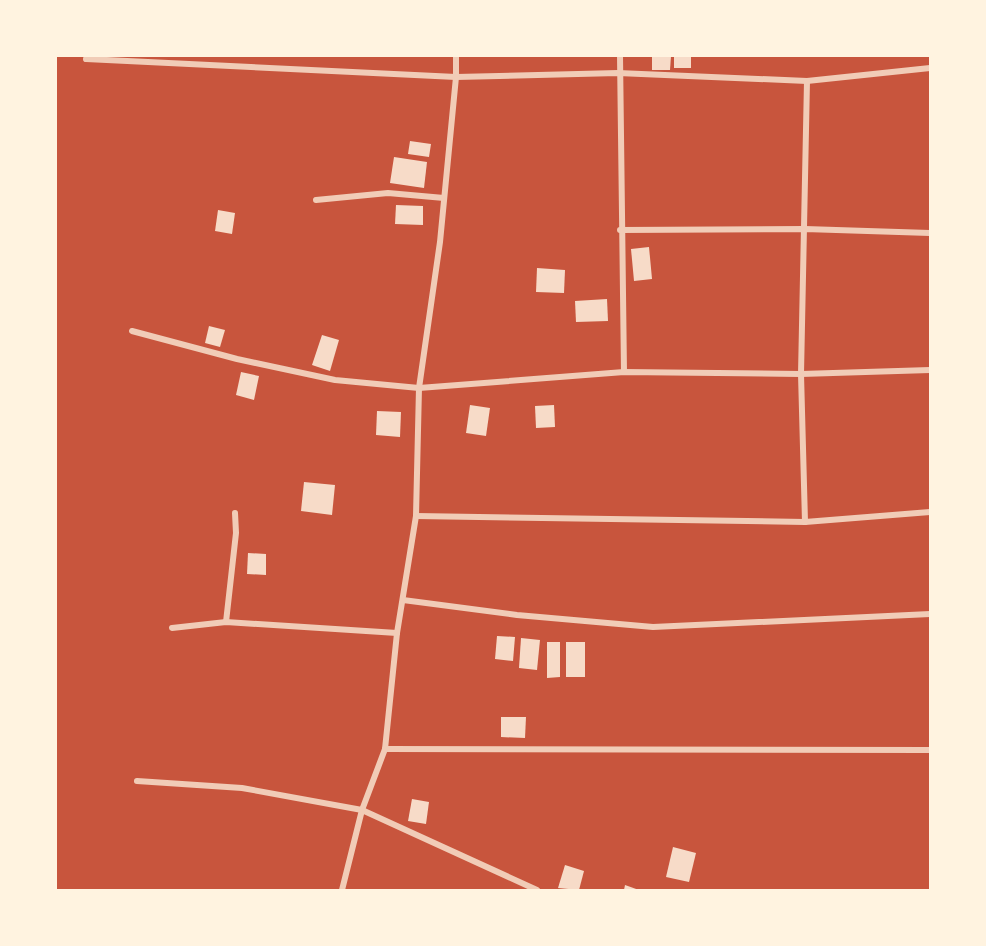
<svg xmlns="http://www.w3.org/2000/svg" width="986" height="946" font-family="'Exo 2',sans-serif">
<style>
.building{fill:#f7dbc8}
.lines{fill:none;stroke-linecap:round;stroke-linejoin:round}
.minor{stroke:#f1ccb7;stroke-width:6}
</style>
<rect width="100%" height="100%" fill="#c8553d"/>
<g class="building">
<polygon points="652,56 671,56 670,70 652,70"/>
<rect x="674" y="56" width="17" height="12"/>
<polygon points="410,141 431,144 429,157 408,154"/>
<polygon points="394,157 427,162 424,188 390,183"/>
<polygon points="396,205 423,206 423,225 395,224"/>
<polygon points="218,210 235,213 232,234 215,231"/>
<polygon points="649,247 652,279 634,281 631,249"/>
<polygon points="537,268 565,270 564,293 536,292"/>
<polygon points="607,299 608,321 576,322 575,301"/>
<polygon points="209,326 225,330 220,347 205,343"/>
<polygon points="322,335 339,340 330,371 312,365"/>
<polygon points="241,372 259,376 254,400 236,395"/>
<polygon points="470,405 490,408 486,436 466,433"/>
<polygon points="554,405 555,427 536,428 535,406"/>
<polygon points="377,411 401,412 400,437 376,435"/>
<polygon points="304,482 335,485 332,515 301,511"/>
<polygon points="248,553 266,554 266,575 247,574"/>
<polygon points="497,636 515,637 513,661 495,659"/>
<polygon points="521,638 540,640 537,670 519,668"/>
<polygon points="547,642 560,642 560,677 547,678"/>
<rect x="566" y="642" width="19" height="35"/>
<polygon points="501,717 526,717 525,738 501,737"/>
<polygon points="412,799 429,802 426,824 408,821"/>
<polygon points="673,847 696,853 689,882 666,877"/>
<polygon points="565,865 584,871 579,890 558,888"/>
<polygon points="625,885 639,890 624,890"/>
</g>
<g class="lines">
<g class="minor">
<polyline points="620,56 624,372"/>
<polyline points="86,59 456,77 618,73 807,81 930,68"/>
<polyline points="316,200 388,193 444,198"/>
<polyline points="620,230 805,229 930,233"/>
<polyline points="132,331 237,359 335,380 419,388 624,372 801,374 930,370"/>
<polyline points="416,516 805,522 930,512"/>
<polyline points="805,522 801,374 807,81"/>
<polyline points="403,600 517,615 653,627 930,614"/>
<polyline points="226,622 236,533 235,513"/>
<polyline points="172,628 226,622 397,633"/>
<polyline points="385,749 930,750"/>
<polyline points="137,781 242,788 362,810 537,890"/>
<polyline points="342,890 362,810 385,749 397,633 416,516 419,388 440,242 456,77 456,56"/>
</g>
</g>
<rect width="986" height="946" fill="none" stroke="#fff3e0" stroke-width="114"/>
</svg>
